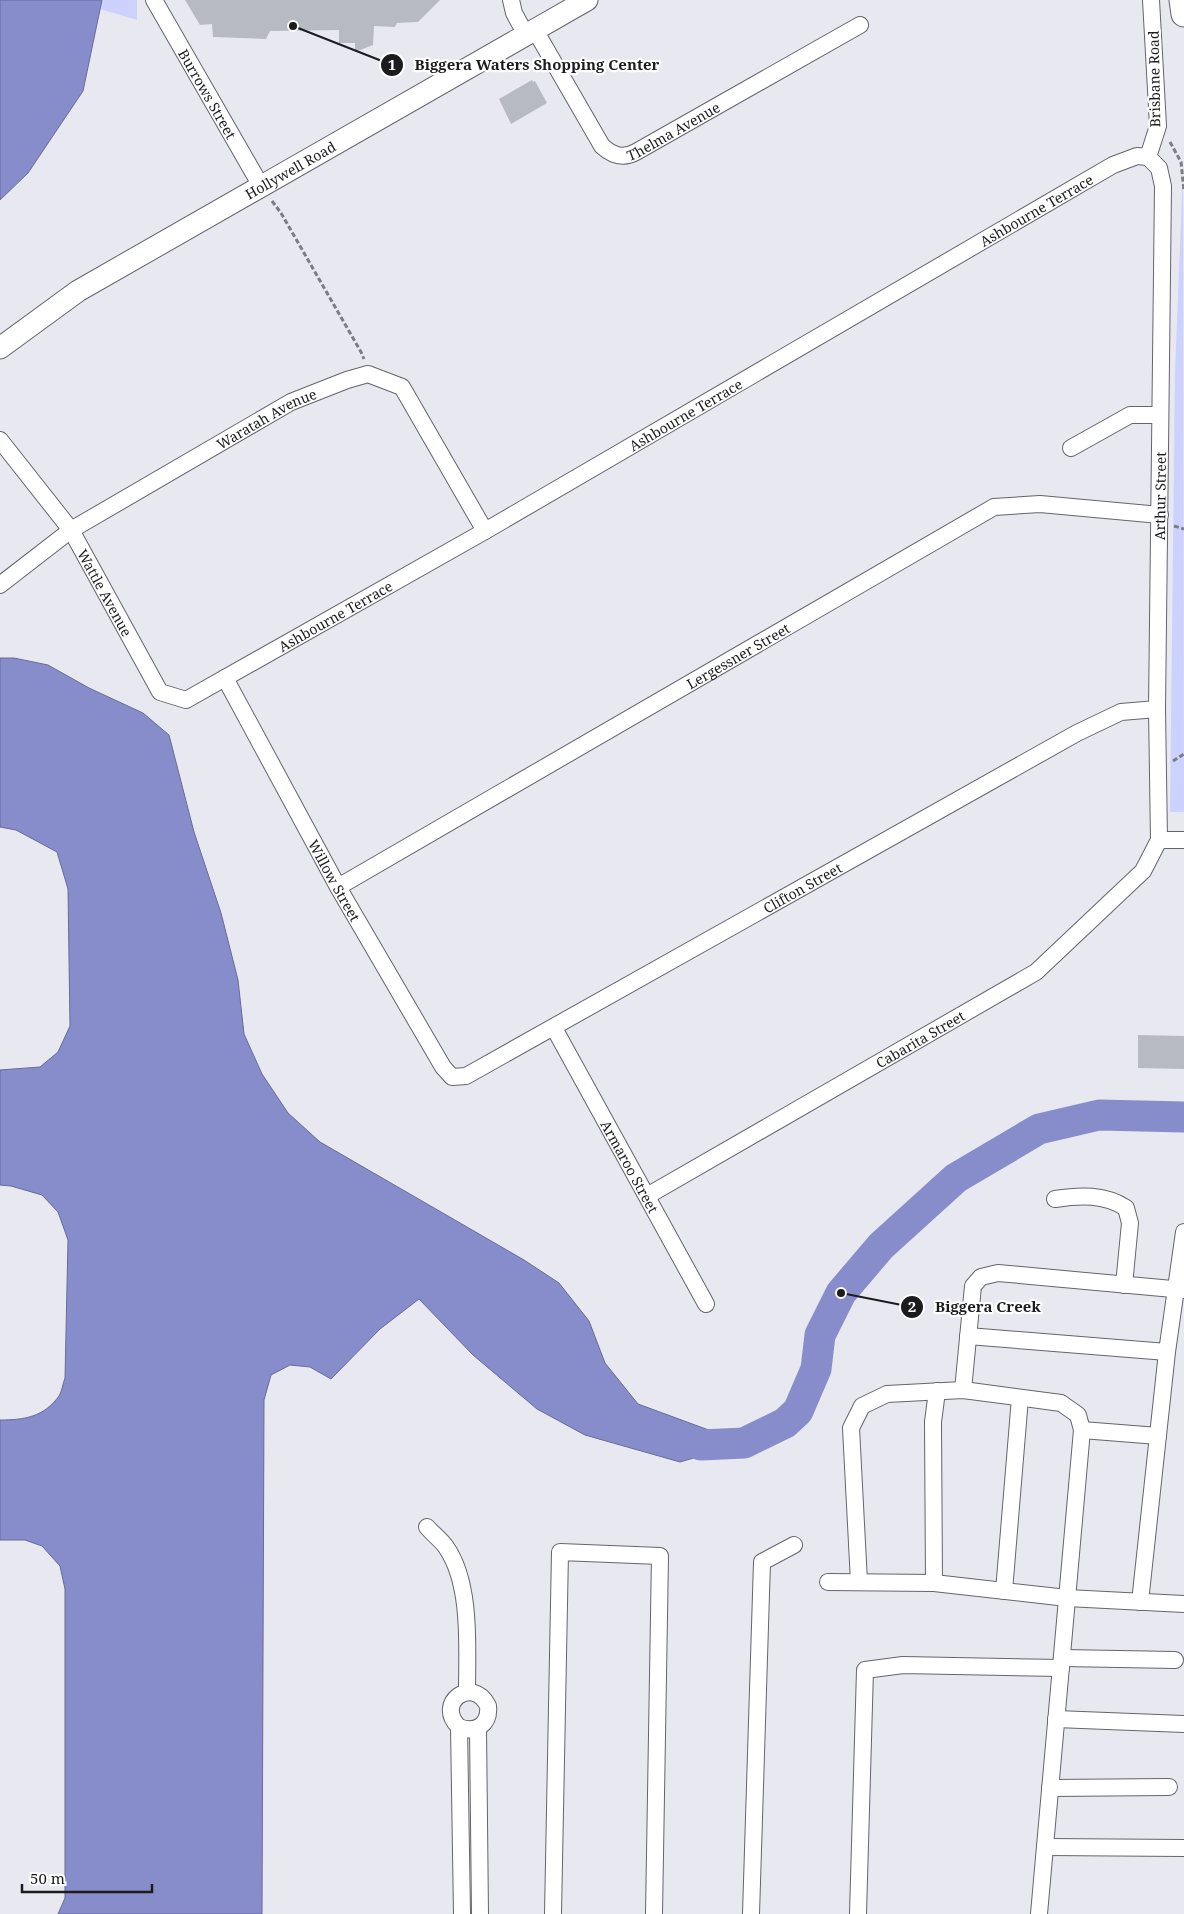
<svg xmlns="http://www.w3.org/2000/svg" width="1184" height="1914" font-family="'Noto Serif',serif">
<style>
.green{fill:#ccd1fe}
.water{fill:#878dcb;stroke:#676b97}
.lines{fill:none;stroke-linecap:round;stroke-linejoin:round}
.river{stroke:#878dcb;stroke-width:31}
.building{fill:#b8bac1}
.minor-casing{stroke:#64656c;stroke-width:18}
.major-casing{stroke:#64656c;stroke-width:23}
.highway-casing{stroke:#64656c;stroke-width:27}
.path{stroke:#7c7d82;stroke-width:3;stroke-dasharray:5 2.5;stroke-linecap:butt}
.minor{stroke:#fff;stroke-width:16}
.major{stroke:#fff;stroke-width:21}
.highway{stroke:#fff;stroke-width:25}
.labels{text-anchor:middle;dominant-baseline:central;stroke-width:4.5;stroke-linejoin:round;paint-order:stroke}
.street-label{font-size:14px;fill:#1c1c1f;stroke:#fff}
.leader{fill:none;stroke:#1c1c1f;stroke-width:2}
.callout-dot{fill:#1c1c1f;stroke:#fff;stroke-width:2}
.mark-label{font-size:15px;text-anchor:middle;font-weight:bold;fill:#fff}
.callout-label{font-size:15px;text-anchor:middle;font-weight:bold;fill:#1c1c1f;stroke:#fff;stroke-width:4.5;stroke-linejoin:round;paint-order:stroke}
</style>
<rect width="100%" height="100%" fill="#e7e8f0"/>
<g class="green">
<polygon points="102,0 137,0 137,20 100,9"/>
<polygon points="1183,170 1184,812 1170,812 1175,374"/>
</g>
<g class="water">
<polygon points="0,0 102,0 83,91 28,173 0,200"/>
<path d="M 0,658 L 14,658 L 48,665 L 89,688 L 143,713 L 169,735 L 194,832 L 221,913 L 238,980 L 244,1034 L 262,1074 L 288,1113 L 320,1142 L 524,1260 L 559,1283 L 589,1321 L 605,1363 L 638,1404 L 744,1443 L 680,1462 L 585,1435 L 537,1409 L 473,1355 L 419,1299 L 380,1329 L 331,1379 L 310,1367 L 290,1365 L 271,1375 L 264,1400 L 262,1914 L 58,1914 L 65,1898 L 65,1589 L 60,1566 L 42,1546 L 25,1540 L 0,1540 L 0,1420 C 24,1420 44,1417 59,1396 C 62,1391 63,1383 65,1378 L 68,1240 L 58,1212 L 42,1195 L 11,1186 L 0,1185 L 0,1070 L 40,1067 L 58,1052 L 70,1026 L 68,889 L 57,852 L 16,830 L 0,827 Z"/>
</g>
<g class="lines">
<polyline class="river" points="701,1445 744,1443 785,1423 798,1411 816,1369 820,1335 841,1293 881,1246 956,1178 1039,1129 1099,1115 1184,1117"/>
</g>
<g class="building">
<polygon points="185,0 440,0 418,22 397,23 395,27 374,26 373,45 355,52 355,43 339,43 339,30 270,31 266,39 213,37 212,24 200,25"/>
<polygon points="532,80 533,82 535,81 547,103 511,124 499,99"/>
<polygon points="1138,1035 1184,1036 1184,1069 1138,1068"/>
</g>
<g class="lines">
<g class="minor-casing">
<g id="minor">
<path id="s1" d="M 154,0 L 261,186"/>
<polyline points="511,0 514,13 526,35"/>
<path id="s2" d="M 535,30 L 602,146 C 613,156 623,159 636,152 L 860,25"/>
<polyline points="1148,157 1158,126 1151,0"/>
<path id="s3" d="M 0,440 L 71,530 L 160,692 L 186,700 L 485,531 L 1113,165 L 1137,156 L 1148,157"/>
<polyline points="1071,448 1130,415 1159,415"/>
<path id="s4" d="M 0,585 L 71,530 L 291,402 L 347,380 L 368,374 L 402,387 L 485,531"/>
<path id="s5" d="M 225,678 L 338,887 L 443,1067 L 452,1077 L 466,1076 L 1077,733 L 1121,712 L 1157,709"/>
<polyline points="1159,840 1184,840"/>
<path id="s6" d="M 338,887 L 994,507 L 1040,504 L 1160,515"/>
<path id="s7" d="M 554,1028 L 706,1304"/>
<path id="s8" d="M 647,1196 L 1036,972 L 1143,871 L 1159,840 L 1157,709 L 1163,186 L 1159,168 L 1148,157"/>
<path d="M 1055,1199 C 1080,1195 1105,1194 1126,1208 L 1130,1223 L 1124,1285"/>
<polyline points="968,1336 1167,1352 1184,1232"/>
<polyline points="963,1390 973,1286 981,1277 998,1273 1184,1290"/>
<polyline points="1082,1430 1158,1436"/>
<path d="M 427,1527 C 433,1534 441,1540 446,1547 C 472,1584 467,1649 467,1692"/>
<polyline points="828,1582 934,1583 1067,1598 1184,1604"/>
<polyline points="859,1582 851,1428 862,1406 887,1394 963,1390 1061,1403 1078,1415 1082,1430 1039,1914"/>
<polyline points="934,1583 933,1422 937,1391"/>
<polyline points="1004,1591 1020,1398"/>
<polyline points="1140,1602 1167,1352"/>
<polyline points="1062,1658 1175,1660"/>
<polyline points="1056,1719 1184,1724"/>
<path d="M 459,1727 C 476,1734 490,1724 488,1706 C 473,1675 434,1703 459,1727 L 462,1914"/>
<polyline points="478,1728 480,1914"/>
<polyline points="1050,1788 1169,1787"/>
<polyline points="1045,1847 1184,1848"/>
<polyline points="553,1914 560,1552 660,1556 654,1914"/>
<polyline points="751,1914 762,1562 794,1545"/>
<polyline points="858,1914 865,1670 903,1665 1061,1668"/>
</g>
</g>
<g class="major-casing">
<g id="major">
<path id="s9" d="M 0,348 L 78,291 L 587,0"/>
</g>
</g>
<g class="highway-casing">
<polyline id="highway" points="1182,0 1184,14"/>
</g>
<g class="path">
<polyline points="1170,142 1181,162 1184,191"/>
<polyline points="272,201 281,213 361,352 364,359"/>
<polyline points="1174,526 1184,529"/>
<polyline points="1173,761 1184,754"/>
</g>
<use href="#minor" class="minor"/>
<use href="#major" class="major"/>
<use href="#highway" class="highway"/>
</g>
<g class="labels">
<g class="street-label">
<text transform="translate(1154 79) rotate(-91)">Brisbane Road</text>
<text stroke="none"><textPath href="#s1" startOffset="108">Burrows Street</textPath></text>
<text stroke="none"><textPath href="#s2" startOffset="214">Thelma Avenue</textPath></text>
<text stroke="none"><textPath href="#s9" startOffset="341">Hollywell Road</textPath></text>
<text stroke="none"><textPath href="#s3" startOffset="1308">Ashbourne Terrace</textPath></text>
<text stroke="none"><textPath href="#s3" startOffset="902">Ashbourne Terrace</textPath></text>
<text stroke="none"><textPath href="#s4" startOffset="315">Waratah Avenue</textPath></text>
<text stroke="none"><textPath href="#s8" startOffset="975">Arthur Street</textPath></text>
<text stroke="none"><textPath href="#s3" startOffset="186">Wattle Avenue</textPath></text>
<text stroke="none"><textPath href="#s3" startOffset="498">Ashbourne Terrace</textPath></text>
<text stroke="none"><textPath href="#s6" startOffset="462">Lergessner Street</textPath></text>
<text stroke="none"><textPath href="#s5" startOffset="230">Willow Street</textPath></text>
<text stroke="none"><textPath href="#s5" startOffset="859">Clifton Street</textPath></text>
<text stroke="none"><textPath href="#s8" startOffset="315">Cabarita Street</textPath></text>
<text stroke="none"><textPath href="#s7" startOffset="158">Armaroo Street</textPath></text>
</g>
</g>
<path class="leader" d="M293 26L392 65M841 1293L912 1307"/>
<g class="callout-dot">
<circle cx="293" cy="26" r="5"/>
<circle cx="841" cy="1293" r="5"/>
<circle cx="392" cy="65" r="12"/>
<circle cx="912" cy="1307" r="12"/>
</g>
<g class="mark-label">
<text x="392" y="70">1</text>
<text x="912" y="1312">2</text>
</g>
<g class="callout-label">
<text x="537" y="70">Biggera Waters Shopping Center</text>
<text x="988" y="1312">Biggera Creek</text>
</g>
<path d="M22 1884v8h130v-8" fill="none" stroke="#1c1c1f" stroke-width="2.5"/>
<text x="30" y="1884" font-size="15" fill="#1c1c1f" stroke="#ffffff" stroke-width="4" paint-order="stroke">50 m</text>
</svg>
